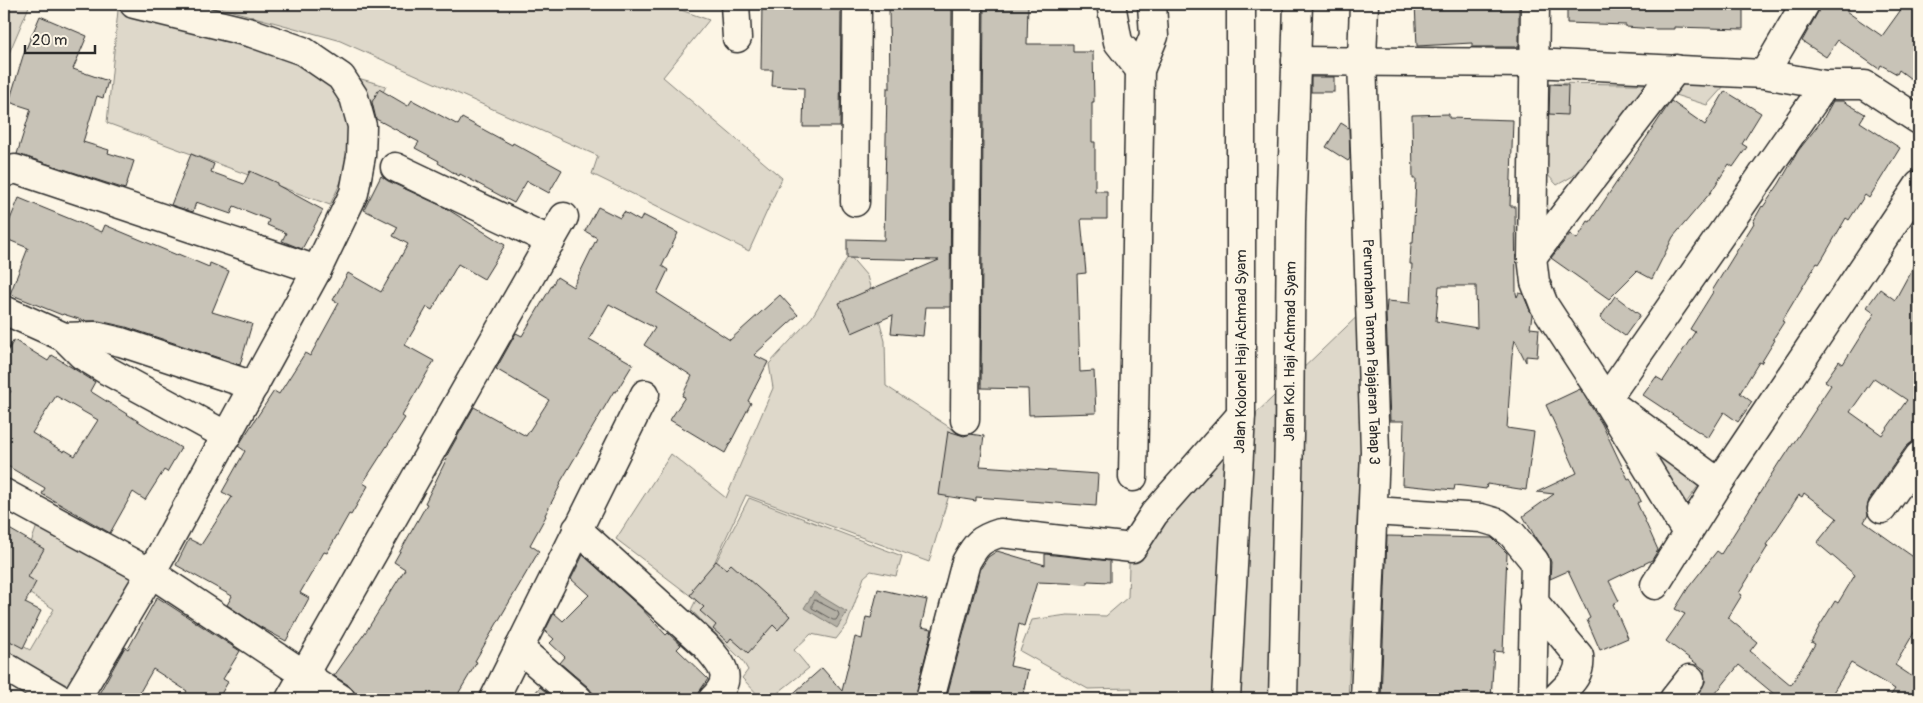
<svg xmlns="http://www.w3.org/2000/svg" width="1923" height="703" font-family="Pangolin,sans-serif">
<style>
.green{fill:#ded8ca;stroke:#84827a}
.water{fill:#b4b0a5;stroke:#7d7b74}
.lines{fill:none;stroke-linecap:round;stroke-linejoin:round}
.shore{stroke:#62605c;stroke-width:1}
.building{fill:#c8c3b7;stroke:#2b2b2b;fill-rule:evenodd}
.minor-casing{stroke:#2b2b2b;stroke-width:31}
.major-casing{stroke:#2b2b2b;stroke-width:31}
.minor{stroke:#fcf5e5;stroke-width:28}
.major{stroke:#fcf5e5;stroke-width:28}
.labels{text-anchor:middle;dominant-baseline:central;stroke-width:5;stroke-linejoin:round;paint-order:stroke}
.street-label{font-size:15px;fill:#2b2b2b;stroke:#fcf5e5}
</style>
<rect width="100%" height="100%" fill="#fcf5e5"/>
<filter id="ink" filterUnits="userSpaceOnUse"><feTurbulence type="fractalNoise" baseFrequency=".02" numOctaves="2"/><feDisplacementMap in="SourceGraphic" scale="10" xChannelSelector="R" yChannelSelector="G"/><feConvolveMatrix kernelMatrix="1 2 1 2 8 2 1 2 1" color-interpolation-filters="sRGB"/></filter>
<g filter="url(#ink)">
<g class="green">
<polygon points="4,4 30,4 4,65"/>
<polygon points="207,4 664,4 709,20 663,77 782,178 749,251 592,174 598,156 338,40"/>
<polygon points="118,10 386,86 330,205 107,123"/>
<polygon points="1542,83 1725,85 1707,105 1659,90 1643,96 1573,176 1557,185 1545,172"/>
<polygon points="849,255 867,276 885,341 886,386 966,438 929,562 746,495 703,587 749,498 902,556 896,576 871,571 864,577 847,625 836,639 811,634 794,650 809,668 770,699 762,699 742,678 748,670 742,660 691,610 696,600 616,539 671,454 726,498 773,388 769,364 812,317"/>
<polygon points="1368,306 1348,699 1132,699 1132,688 1088,689 1020,651 1032,620 1067,615 1106,616 1128,597 1130,534"/>
<polygon points="1650,447 1701,482 1684,506"/>
<polygon points="39,520 136,576 74,689 4,651 4,636 30,650 54,609 16,585"/>
</g>
<polygon class="water" points="814,592 847,612 837,628 804,608"/>
<g class="lines">
<polygon class="shore" points="815,600 838,612 839,615 836,620 833,620 812,608 812,605"/>
</g>
<g class="building">
<polygon points="762,4 841,4 840,127 803,127 804,88 772,86 773,70 761,70"/>
<polygon points="889,4 952,4 950,307 926,307 923,336 891,333 893,315 852,333 839,303 939,260 847,258 847,239 884,240 887,88 890,88"/>
<polygon points="984,4 1028,4 1027,44 1073,44 1073,52 1093,52 1094,102 1092,102 1092,142 1095,142 1095,191 1107,191 1107,219 1081,219 1086,273 1077,274 1080,372 1094,371 1096,413 1029,415 1028,389 981,388"/>
<polygon points="1415,4 1519,4 1519,47 1472,47 1472,43 1417,46"/>
<polygon points="1567,4 1743,4 1743,29 1674,27 1674,29 1655,29 1626,27 1626,25 1567,23"/>
<polygon points="1821,4 1851,4 1846,11 1882,36 1905,4 1919,4 1919,85 1899,70 1897,74 1881,65 1879,69 1838,40 1826,57 1802,41 1818,12"/>
<polygon points="40,16 87,36 73,69 108,81 103,98 97,96 83,142 109,150 108,153 134,161 125,189 17,154 31,109 9,102 23,56"/>
<rect x="1311" y="77" width="23" height="15"/>
<polygon points="1550,84 1568,85 1567,115 1549,114"/>
<polygon points="379,89 408,106 412,100 458,125 462,118 512,145 513,143 562,170 549,193 527,181 514,203 460,174 459,176 438,163 439,161 415,148 419,142 376,119 372,102"/>
<polygon points="1725,91 1761,113 1742,144 1747,147 1733,167 1729,164 1711,192 1673,237 1652,279 1637,271 1609,299 1551,258 1570,234 1577,239 1588,221 1590,222 1671,101 1705,125"/>
<polygon points="1833,101 1843,101 1865,114 1860,122 1900,148 1869,198 1865,195 1849,220 1846,218 1824,256 1819,264 1817,263 1782,321 1784,322 1773,339 1775,340 1761,363 1759,362 1740,393 1752,402 1738,422 1724,412 1708,438 1643,395 1656,377 1663,381 1695,332 1690,329 1713,292 1712,291 1754,223 1753,222 1762,206 1763,207 1779,184 1798,151 1823,119"/>
<path d="M 1449,114 L 1449,118 L 1513,120 L 1510,206 L 1515,206 L 1516,293 L 1517,297 L 1519,293 L 1523,294 L 1532,315 L 1530,328 L 1539,329 L 1537,357 L 1526,356 L 1526,362 L 1515,340 L 1512,355 L 1507,428 L 1534,432 L 1526,490 L 1487,484 L 1486,489 L 1455,485 L 1454,490 L 1402,485 L 1404,421 L 1390,421 L 1386,314 L 1387,301 L 1410,303 L 1412,264 L 1410,264 L 1411,243 L 1413,243 L 1416,179 L 1413,179 L 1412,115 ZM 1439,286 L 1476,286 L 1477,328 L 1436,321 Z"/>
<polygon points="1341,123 1349,128 1350,158 1348,161 1326,147"/>
<polygon points="191,154 214,164 211,172 244,184 250,171 277,183 277,185 323,210 302,249 282,241 286,233 267,225 269,220 234,206 231,214 196,202 193,212 171,205"/>
<polygon points="381,176 388,181 444,207 505,245 484,279 458,264 432,310 427,307 405,345 434,361 402,416 405,418 363,483 368,486 351,515 349,514 327,553 324,552 300,593 309,598 286,641 257,625 227,605 232,596 176,565 189,539 201,545 232,497 222,492 245,451 238,446 274,391 279,394 305,353 310,356 339,303 333,300 348,273 381,292 408,244 393,236 398,227 364,210"/>
<polygon points="19,198 102,232 105,225 177,255 178,254 209,267 210,263 229,271 212,312 252,324 240,365 126,327 99,321 85,321 63,314 62,315 10,294 28,248 4,238 4,234"/>
<polygon points="598,207 620,218 624,212 640,221 643,215 678,233 662,266 668,270 657,293 730,340 780,295 798,315 754,355 768,362 748,401 751,403 725,453 670,420 685,397 682,396 692,376 644,345 655,328 609,304 589,339 633,364 616,392 614,391 560,483 561,484 545,515 546,516 530,545 539,551 475,661 477,662 455,699 362,699 356,695 350,686 334,676 367,630 405,569 394,562 427,504 425,503 447,458 446,457 474,407 526,436 549,400 496,369 516,333 522,336 557,277 573,287 597,238 585,231"/>
<path d="M 1919,256 L 1919,440 L 1912,442 L 1906,447 L 1869,500 L 1867,507 L 1868,515 L 1864,522 L 1919,561 L 1919,624 L 1895,665 L 1919,681 L 1919,699 L 1888,699 L 1895,689 L 1851,663 L 1829,699 L 1780,699 L 1739,665 L 1711,699 L 1694,699 L 1705,682 L 1704,672 L 1705,670 L 1666,641 L 1685,614 L 1675,609 L 1688,588 L 1717,551 L 1721,554 L 1780,461 L 1781,462 L 1816,409 L 1815,409 L 1831,385 L 1825,381 L 1839,361 L 1843,364 L 1875,313 L 1867,307 L 1880,289 L 1895,300 ZM 1874,378 L 1907,400 L 1882,435 L 1850,412 ZM 1804,493 L 1837,518 L 1817,543 L 1855,575 L 1838,603 L 1835,601 L 1819,627 L 1811,642 L 1815,644 L 1791,685 L 1750,651 L 1757,642 L 1728,618 L 1742,595 L 1739,593 L 1768,546 L 1766,545 L 1799,495 L 1802,497 Z"/>
<polygon points="1615,296 1640,315 1625,336 1600,318"/>
<path d="M 14,340 L 48,361 L 52,355 L 95,382 L 90,391 L 181,448 L 167,472 L 164,470 L 145,500 L 133,492 L 110,533 L 42,494 L 45,488 L 4,464 L 4,403 L 11,391 L 4,386 L 4,357 ZM 56,396 L 98,420 L 75,456 L 65,450 L 64,452 L 32,433 Z"/>
<polygon points="1580,389 1602,424 1628,479 1630,478 1641,501 1637,503 1658,550 1652,560 1609,581 1619,601 1613,604 1628,638 1600,650 1587,620 1590,618 1568,571 1550,579 1551,562 1547,553 1537,540 1523,516 1554,494 1537,492 1577,473 1546,405"/>
<polygon points="948,431 964,436 970,434 984,436 980,466 1098,474 1096,506 976,497 976,501 939,495"/>
<polygon points="4,526 44,549 28,577 36,582 25,603 41,611 23,648 4,638"/>
<polygon points="1387,536 1492,538 1507,553 1503,652 1494,651 1491,699 1381,699"/>
<polygon points="997,551 1045,565 1045,554 1110,561 1110,582 1088,581 1088,584 1037,582 1024,626 1019,624 1010,666 1028,670 1022,699 946,699 981,568 988,557"/>
<polygon points="583,555 641,608 666,635 668,633 681,645 677,649 708,679 701,689 698,699 593,699 593,693 588,687 560,663 565,657 550,643 554,639 545,631 554,613 563,621 589,595 571,579"/>
<polygon points="716,561 726,569 731,564 790,616 778,630 773,625 748,653 731,638 728,642 713,629 716,625 700,611 704,607 690,595 694,590 692,589"/>
<polygon points="878,589 927,600 921,627 932,629 915,699 787,699 822,668 842,691 855,637 862,639 866,617 871,618"/>
<polygon points="157,597 240,651 223,679 228,682 218,699 182,699 187,691 153,669 136,699 96,699 125,647 128,649"/>
<polygon points="540,687 554,699 530,699"/>
</g>
<g class="lines">
<g class="minor-casing">
<g id="minor">
<polyline points="735,4 737,38"/>
<polyline points="1111,4 1118,42 1140,70"/>
<path id="s1" d="M 1364,4 L 1362,60 L 1375,451 L 1365,699"/>
<polyline points="1535,4 1532,257 1535,282 1544,305 1606,400 1687,533"/>
<polyline points="1296,61 1533,63 1764,74 1825,85 1865,85 1919,120"/>
<polyline points="1764,74 1805,4"/>
<polyline points="395,167 551,241"/>
<polyline points="4,173 15,169 317,270"/>
<polyline points="855,202 857,4"/>
<polyline points="1532,257 1676,69"/>
<polyline points="4,310 64,337 82,355 108,371 227,436"/>
<polyline points="64,337 95,336 121,342 254,386"/>
<polyline points="965,420 968,4"/>
<polyline points="1133,477 1140,70 1154,36 1152,4"/>
<polyline points="1719,483 1606,400 1825,85"/>
<polyline points="4,493 151,573 341,699"/>
<polyline points="1882,509 1919,456"/>
<polyline points="1374,511 1481,518 1498,523 1512,534 1535,562 1532,699"/>
<path d="M 577,529 L 705,645 C 722,665 735,677 713,699"/>
<polyline points="1655,585 1719,483 1919,185"/>
<path d="M 1533,601 L 1579,656 C 1582,676 1567,686 1555,699"/>
<polyline points="519,648 578,699"/>
<polyline points="4,666 60,699"/>
<polyline points="76,699 151,573 317,270 354,193 361,156 362,126 354,97 341,77 303,51 252,33 134,4"/>
<polyline points="290,699 564,217"/>
<polyline points="494,699 645,394"/>
<path d="M 930,699 L 966,562 C 976,544 980,539 1000,533 L 1132,548 L 1154,514 L 1241,415"/>
<polyline points="1674,699 1690,679"/>
</g>
</g>
<g class="major-casing">
<g id="major">
<path id="s2" d="M 1226,699 L 1241,415 L 1241,4"/>
<path id="s3" d="M 1283,699 L 1289,436 L 1291,221 L 1298,4"/>
</g>
</g>
<use href="#minor" class="minor"/>
<use href="#major" class="major"/>
</g>
</g>
<g class="labels">
<g class="street-label">
<text stroke="none"><textPath href="#s3" startOffset="348">Jalan Kol. Haji Achmad Syam</textPath></text>
<text stroke="none"><textPath href="#s2" startOffset="348">Jalan Kolonel Haji Achmad Syam</textPath></text>
<text stroke="none"><textPath href="#s1" startOffset="348">Perumahan Taman Pajajaran Tahap 3</textPath></text>
</g>
</g>
<rect width="1923" height="703" fill="none" stroke="#fcf5e5" stroke-width="20"/>
<rect x="10" y="10" width="1903" height="683" fill="none" stroke="#2b2b2b" stroke-width="2" filter="url(#ink)"/>
<path d="M25 45v8h70v-8" fill="none" stroke="#2b2b2b" stroke-width="2.5"/>
<text x="32" y="45" font-size="15" fill="#2b2b2b" stroke="#fcf5e5" stroke-width="4" paint-order="stroke">20 m</text>
</svg>
